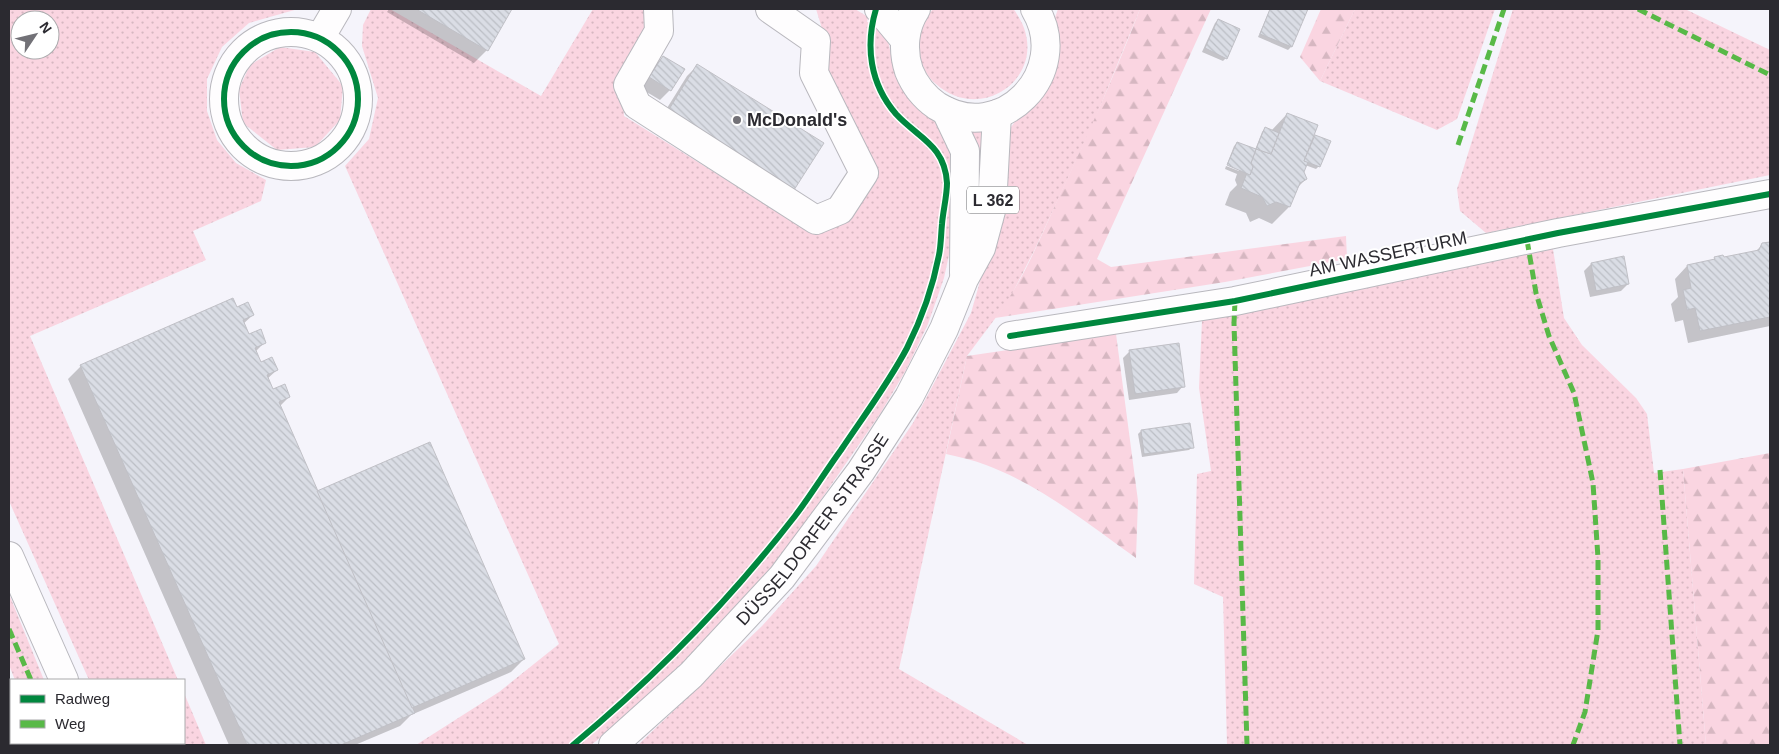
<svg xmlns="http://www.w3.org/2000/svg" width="1779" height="754" font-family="Helvetica,sans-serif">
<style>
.green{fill:url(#green-dots);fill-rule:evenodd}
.forest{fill:url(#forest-firs)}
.shadow{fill:#0003}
.building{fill:url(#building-back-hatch);stroke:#c0c0c6}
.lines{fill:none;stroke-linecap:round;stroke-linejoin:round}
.minor-casing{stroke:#b9b8be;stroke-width:30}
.major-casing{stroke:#b9b8be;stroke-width:30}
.minor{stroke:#fefdfe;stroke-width:28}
.major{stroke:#fefdfe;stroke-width:28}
.quiet{stroke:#58b947;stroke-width:5;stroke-dasharray:10 5;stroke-linecap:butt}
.cycleway-casing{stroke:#fff;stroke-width:9}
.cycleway{stroke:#00873e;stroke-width:6}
.poi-dot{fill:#727177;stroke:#fff;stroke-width:2}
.labels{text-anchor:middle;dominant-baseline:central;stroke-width:4;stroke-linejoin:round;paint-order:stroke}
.shield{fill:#fff;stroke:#6b6a6e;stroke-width:1}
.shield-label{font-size:16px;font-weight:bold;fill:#2b2a30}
.poi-label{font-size:18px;font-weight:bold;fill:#2b2a30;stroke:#fff;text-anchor:start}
.street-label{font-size:18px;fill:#2b2a30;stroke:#fff}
</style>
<defs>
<pattern id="green-dots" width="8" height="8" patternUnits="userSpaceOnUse" patternTransform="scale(1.25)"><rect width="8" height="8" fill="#fad5e1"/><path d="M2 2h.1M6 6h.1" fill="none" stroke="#d6b7c1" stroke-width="1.8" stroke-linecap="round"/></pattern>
<pattern id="forest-firs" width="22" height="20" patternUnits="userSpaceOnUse" patternTransform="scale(1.25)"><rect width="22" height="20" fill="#fad5e1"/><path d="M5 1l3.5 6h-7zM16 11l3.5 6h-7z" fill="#d6b7c1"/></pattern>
<pattern id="building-back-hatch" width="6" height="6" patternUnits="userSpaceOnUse" patternTransform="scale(1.25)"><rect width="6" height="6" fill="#dadde5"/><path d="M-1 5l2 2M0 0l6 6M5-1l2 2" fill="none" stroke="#bbbec5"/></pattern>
</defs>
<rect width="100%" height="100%" fill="#f5f4fb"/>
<g class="green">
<path d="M 9,9 L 298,9 L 249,23 L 222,47 L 207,79 L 207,111 L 217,140 L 236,163 L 266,180 L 261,201 L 193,231 L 206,260 L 30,336 L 178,680 L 89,680 L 9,501 ZM 20,20 L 50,20 L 50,50 L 20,50 Z"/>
<polygon points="371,9 390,9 541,96 593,9 647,9 651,25 622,77 624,116 802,227 817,228 865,179 825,70 824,35 816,9 855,9 868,17 867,22 880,22 889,45 895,75 909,97 944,131 954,151 952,241 944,278 928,324 906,370 880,414 789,546 716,633 642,705 591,745 416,745 499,692 559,644 345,166 369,139 378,98 362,46 363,25"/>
<path d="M 933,9 L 1013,9 L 1015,11 C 1018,16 1022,22 1024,28 C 1043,81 979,123 936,84 C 927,77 922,66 920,55 C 918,38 922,22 933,9 Z"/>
<polygon points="1058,9 1140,9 1093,124 1035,249 1009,300 967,356 899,669 1028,745 638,745 762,626 816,566 913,423 971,313 988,253 1009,130 1023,110"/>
<polygon points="1355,9 1495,9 1457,119 1437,130 1320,81"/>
<polygon points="1513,9 1685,9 1770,50 1770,175 1486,233 1460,211 1457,189"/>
<polygon points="280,47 315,52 343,86 340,120 315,147 277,150 243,123 239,89 250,65"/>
<polygon points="990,129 982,201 975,199 976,170 971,131"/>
<polygon points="1553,249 1564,318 1582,345 1636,398 1647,414 1654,473 1683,469 1706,745 1227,745 1223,597 1194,584 1197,474 1211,471 1199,388 1202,320 1229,316"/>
<polygon points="9,594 44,680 15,680 9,665"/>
<polygon points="184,693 206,745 118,745 117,743 184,743"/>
</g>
<g class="forest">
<path d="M 1140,9 L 1211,9 L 1097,259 L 1111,267 L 1346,236 L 1347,259 L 1225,282 L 995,318 C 1022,283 1039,241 1057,201 C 1087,137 1115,74 1140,9 Z"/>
<polygon points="1321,9 1355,9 1320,81 1300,57"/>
<path d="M 1116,334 L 1138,501 L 1136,558 C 1088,524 1042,486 986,465 C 973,460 959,457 946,454 L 967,356 Z"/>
<polygon points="1770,453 1770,745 1706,745 1683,469"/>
</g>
<g class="shadow">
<polygon points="389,9 511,9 487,50 474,63 387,12"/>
<polygon points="1270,9 1307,9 1291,47 1288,50 1258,37"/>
<polygon points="1218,20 1226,58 1223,61 1202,52 1215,23"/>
<polygon points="663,57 683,69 670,90 660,100 640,88 653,67"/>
<polygon points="697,66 793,189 659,121 687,76"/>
<polygon points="1287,114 1311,141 1315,137 1319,166 1316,169 1305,165 1302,172 1306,179 1296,189 1289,207 1272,224 1259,218 1250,222 1246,213 1225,205 1230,192 1237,185 1235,180 1237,174 1225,169 1226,166 1239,171 1239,169 1227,164 1234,146 1237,143 1255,150 1262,132 1265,128 1271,131"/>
<polygon points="1770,243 1770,326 1688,343 1683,320 1675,322 1671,304 1678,297 1675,279 1687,266 1712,261 1715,258 1722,259 1755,252 1762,245"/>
<polygon points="1623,258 1628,284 1621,291 1590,297 1584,271 1591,264"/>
<polygon points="236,308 253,315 243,324 248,336 265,342 255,352 260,363 277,370 267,379 272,391 289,397 279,407 317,493 524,659 511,672 411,715 400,726 355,745 229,745 68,379 81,366"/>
<polygon points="1130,351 1183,386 1177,393 1129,400 1123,358"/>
<polygon points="1141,431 1192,447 1189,450 1142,457 1138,434"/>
</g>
<g class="building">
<polygon points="416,9 512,9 488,51"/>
<polygon points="1270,9 1308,9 1292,47 1260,34"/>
<polygon points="1218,19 1240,29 1227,59 1205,48"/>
<polygon points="663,56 685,69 671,91 649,77"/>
<polygon points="697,64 824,143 794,190 668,111"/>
<polygon points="1287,113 1318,125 1304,161 1308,162 1304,172 1307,179 1300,183 1290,207 1276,202 1267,206 1262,197 1241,188 1247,173 1250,175 1253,167 1251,163 1256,149 1271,154"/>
<polygon points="1265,127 1279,133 1271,154 1256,149"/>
<polygon points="1315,135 1331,141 1320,167 1304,161"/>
<polygon points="1237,142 1256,149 1251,163 1253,167 1250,175 1227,165"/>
<polygon points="1770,242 1770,317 1700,331 1695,308 1687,310 1683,290 1691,288 1687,265 1715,259 1714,257 1723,255 1724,257 1759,250 1762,243"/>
<polygon points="1624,256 1629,284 1596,291 1591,263"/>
<polygon points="233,298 237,307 248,302 254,315 243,320 249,334 261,329 266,343 255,348 261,362 272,357 278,370 267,375 273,389 285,384 290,397 279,402 415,713 341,745 247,745 80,365"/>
<polygon points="1179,343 1185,387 1135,394 1129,350"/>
<polygon points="1190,423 1194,448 1144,454 1141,430"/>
<polygon points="430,442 525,659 412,708 317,491"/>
</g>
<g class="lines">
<g class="minor-casing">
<g id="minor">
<polyline points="658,9 659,31 628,85 637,105 816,220 840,210 864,173 814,73 816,41 770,9"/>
<polyline points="879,9 904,39"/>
<circle cx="291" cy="99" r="67"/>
<polyline points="320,38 337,9"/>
<polyline points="1010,336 1235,301 1558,233 1770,194"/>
</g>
</g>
<g class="major-casing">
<g id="major">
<path d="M 916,9 C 904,27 902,50 909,71 C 915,86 924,97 937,106 C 1001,147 1073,72 1035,9"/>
<polyline points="946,111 965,151 964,273"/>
<polyline points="9,556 64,680"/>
<polyline points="91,743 92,745"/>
<path id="s1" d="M 613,745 L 691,675 L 782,577 L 861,471 L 909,397 L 944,329 L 964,279 L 981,248 L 992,207 L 997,114"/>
</g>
</g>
<use href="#minor" class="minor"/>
<use href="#major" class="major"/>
<g class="quiet">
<polyline points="1638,9 1770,75"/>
<polyline points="1458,145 1504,9"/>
<polyline points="1527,240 1536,293 1549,336 1574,393 1593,483 1598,558 1598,630 1585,712 1573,745"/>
<polyline points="1235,301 1234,323 1247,745"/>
<polyline points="1660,470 1680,745"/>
<polyline points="9,629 31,680"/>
<polyline points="57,743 58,745"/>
</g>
<g class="cycleway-casing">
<g id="cycleway">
<circle cx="291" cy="99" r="67"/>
<polyline points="1010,336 1235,301 1558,233 1770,194"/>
<path d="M 573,745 C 655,677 729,601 795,516 C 811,495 825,472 841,450 C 863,417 888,384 907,348 C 921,320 933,286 939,255 C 941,245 941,234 942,224 C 943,211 947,196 947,183 C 945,145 918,138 896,114 C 870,84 865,46 876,9"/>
</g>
</g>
<use href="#cycleway" class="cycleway"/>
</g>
<circle class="poi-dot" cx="737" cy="120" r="5"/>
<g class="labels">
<rect class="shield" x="967" y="186.5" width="52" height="27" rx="4"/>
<g class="shield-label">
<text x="993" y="200">L 362</text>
</g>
<g class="poi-label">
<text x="747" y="120">McDonald's</text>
</g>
<g class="street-label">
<text transform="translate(1388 254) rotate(-12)">AM WASSERTURM</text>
<text stroke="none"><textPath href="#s1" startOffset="295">DÜSSELDORFER STRASSE</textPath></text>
</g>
</g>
<rect width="1779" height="754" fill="none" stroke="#2b2a30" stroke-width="20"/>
<rect x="10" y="679" width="175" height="65" fill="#ffffff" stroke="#aaaaac"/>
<rect x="20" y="695" width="25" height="8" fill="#00873e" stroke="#aaaaac"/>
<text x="55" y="704" font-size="15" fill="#2b2a30">Radweg</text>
<rect x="20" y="720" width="25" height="8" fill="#58b947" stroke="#aaaaac"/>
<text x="55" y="729" font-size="15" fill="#2b2a30">Weg</text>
<g transform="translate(35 35) rotate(55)"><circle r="24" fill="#ffffff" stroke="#aaaaac"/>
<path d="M0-4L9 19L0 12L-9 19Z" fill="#727177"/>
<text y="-8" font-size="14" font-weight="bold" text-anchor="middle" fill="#2b2a30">N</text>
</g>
</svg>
